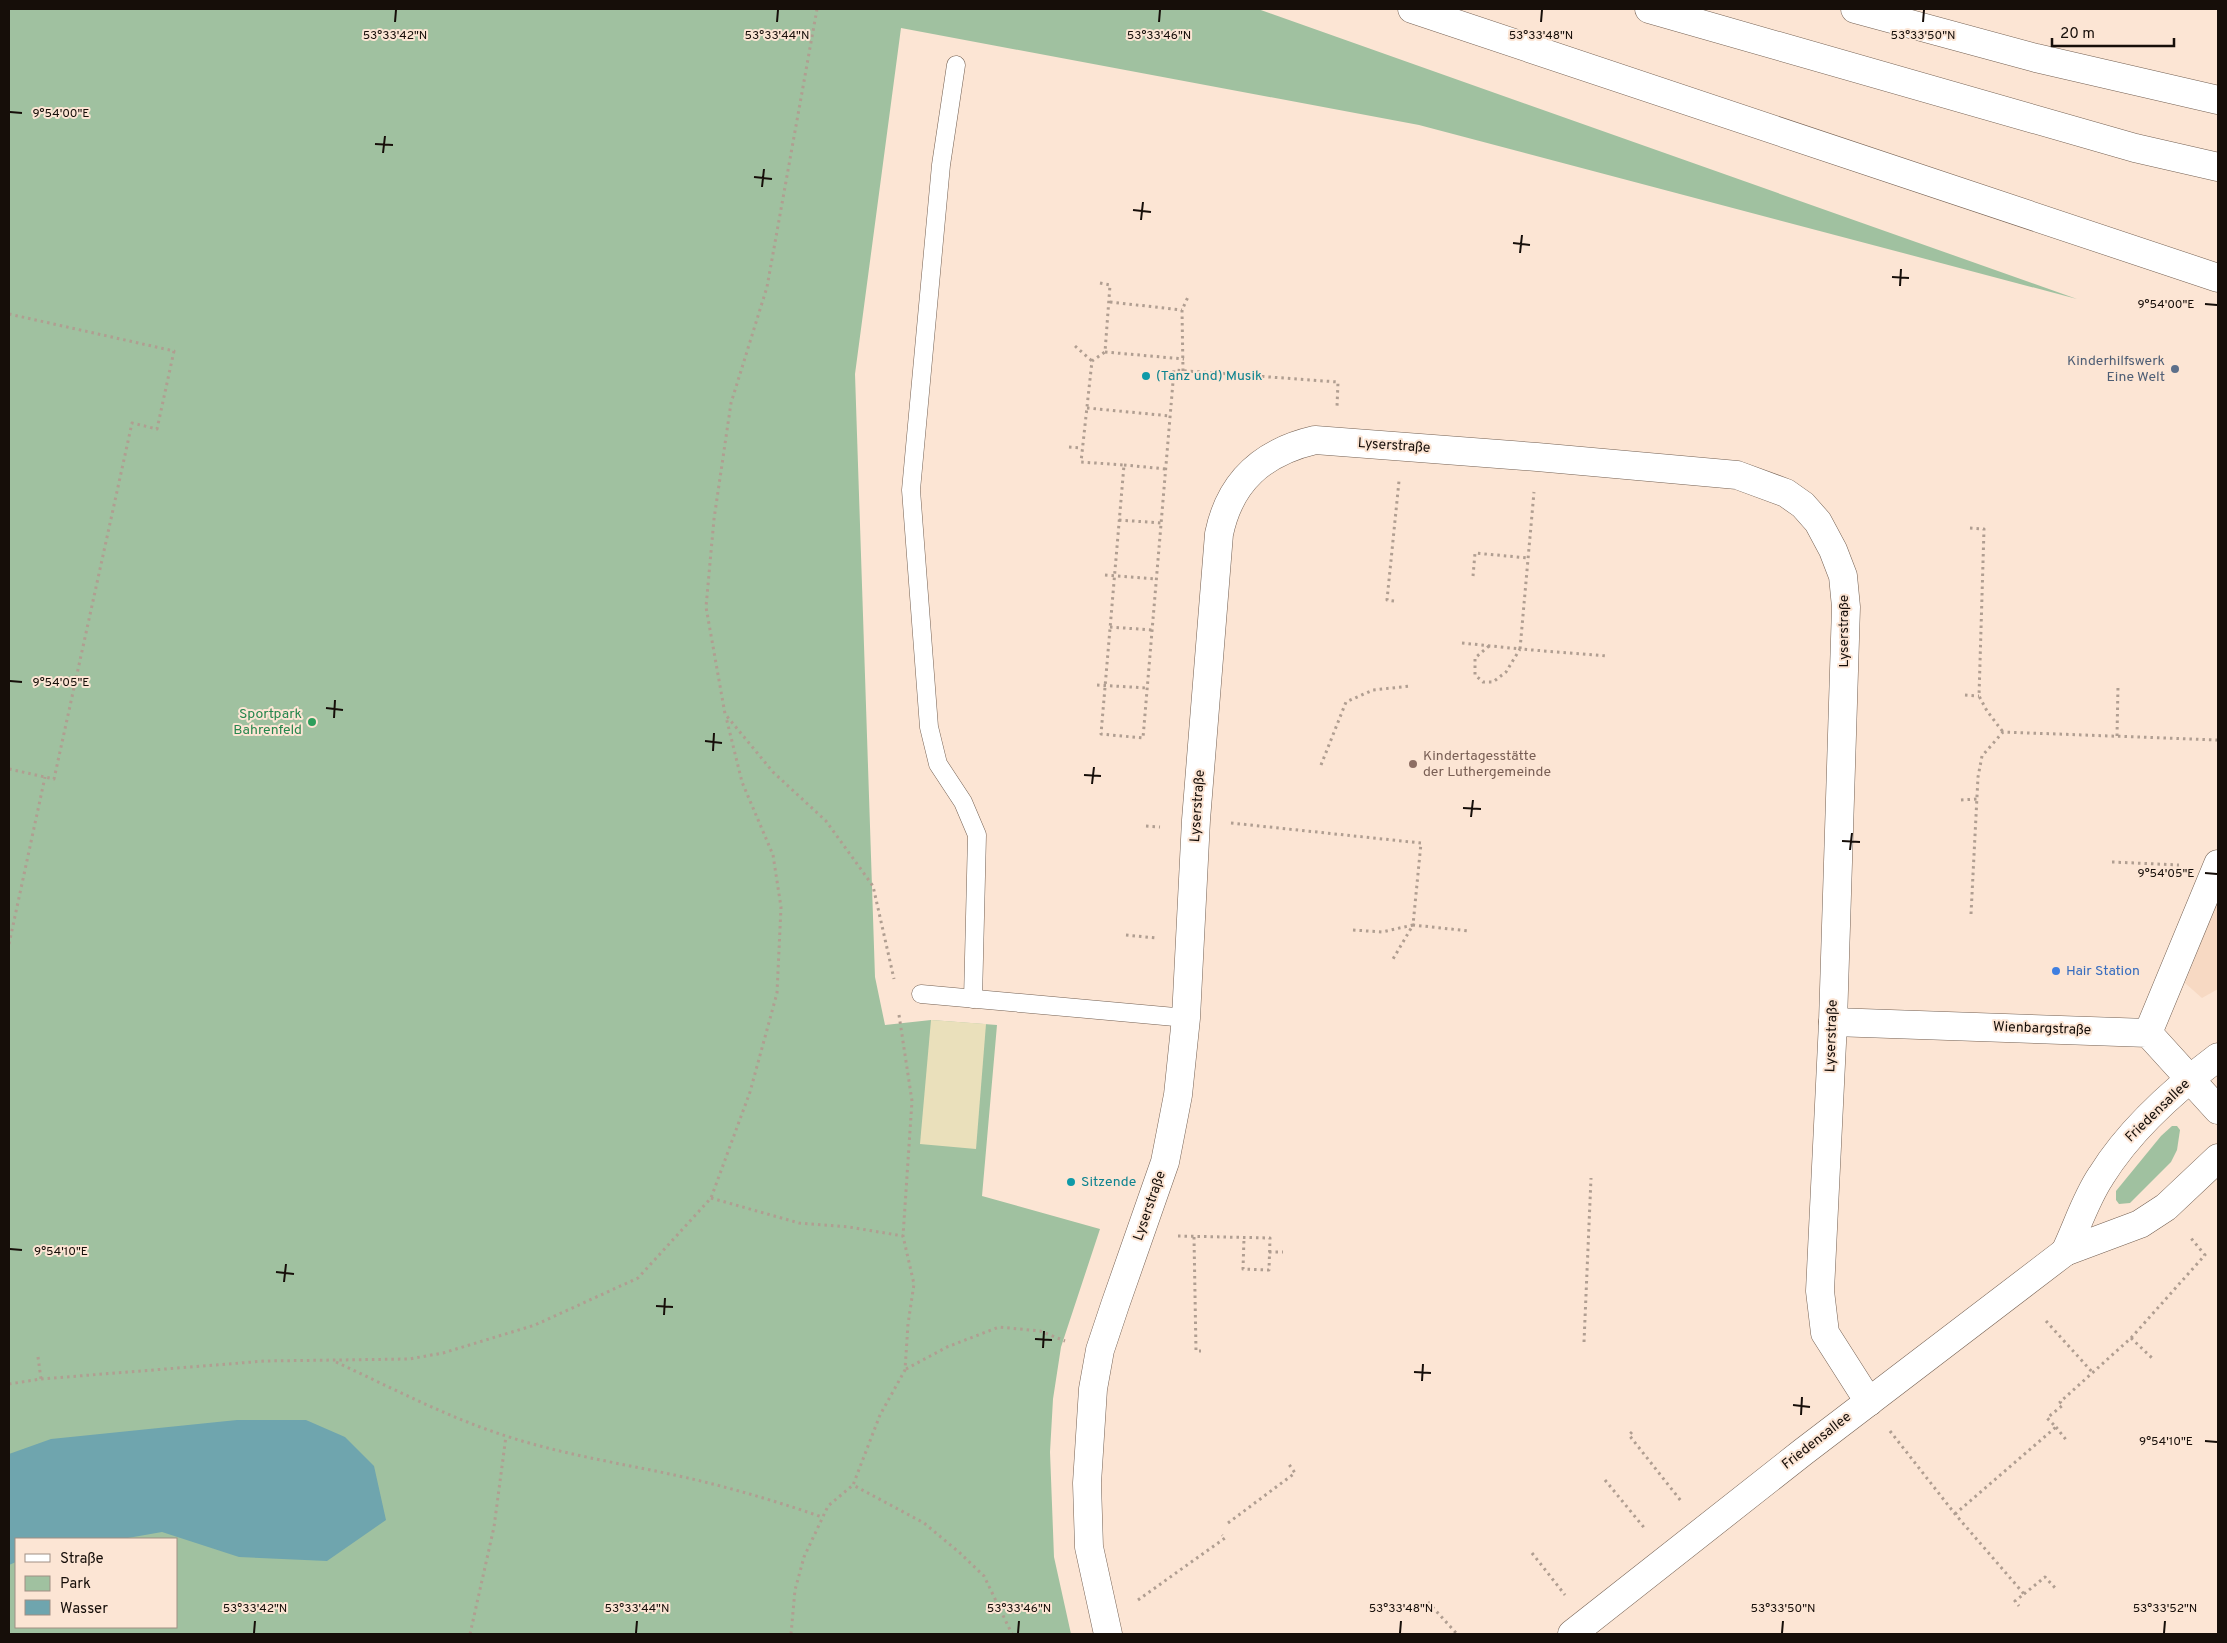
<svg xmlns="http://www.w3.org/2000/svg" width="2227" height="1643" font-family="Overpass,sans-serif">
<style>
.built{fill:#f7d9c3}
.green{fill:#a0c1a0;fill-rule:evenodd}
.sand{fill:#eae0bb}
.water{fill:#6fa5ae}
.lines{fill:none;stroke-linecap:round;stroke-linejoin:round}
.service-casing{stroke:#746052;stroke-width:19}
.minor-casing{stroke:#746052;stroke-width:29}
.tertiary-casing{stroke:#746052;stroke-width:29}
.motorway-casing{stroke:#746052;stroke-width:29}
.path{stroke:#b09e91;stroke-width:3;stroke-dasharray:2.5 4;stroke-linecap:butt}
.service{stroke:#fff;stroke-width:18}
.minor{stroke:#fff;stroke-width:28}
.tertiary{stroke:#fff;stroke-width:28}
.motorway{stroke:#fff;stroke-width:28}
.ticks{fill:none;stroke:#160e09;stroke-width:2}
.service-dot{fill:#5c6f8a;stroke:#fce5d4;stroke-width:2}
.culture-dot{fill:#0f9aa8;stroke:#fce5d4;stroke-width:2}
.leisure-dot{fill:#2e9e5b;stroke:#fce5d4;stroke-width:2}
.education-dot{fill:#8d6e63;stroke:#fce5d4;stroke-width:2}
.shop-dot{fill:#3f7fe0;stroke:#fce5d4;stroke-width:2}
.labels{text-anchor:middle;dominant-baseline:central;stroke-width:4;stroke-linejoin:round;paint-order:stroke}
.service-label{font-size:14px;fill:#4e5e75;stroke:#fce5d4;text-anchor:end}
.culture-label{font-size:14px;fill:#0d838f;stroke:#fce5d4;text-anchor:start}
.street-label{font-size:14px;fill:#160e09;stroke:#fce5d4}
.leisure-label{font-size:14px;fill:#27864d;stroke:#fce5d4;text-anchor:end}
.education-label{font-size:14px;fill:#785e54;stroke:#fce5d4;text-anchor:start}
.shop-label{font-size:14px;fill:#366cbe;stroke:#fce5d4;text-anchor:start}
.ticks-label{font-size:12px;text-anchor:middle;fill:#160e09;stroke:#fce5d4;stroke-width:4;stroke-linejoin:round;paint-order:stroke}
</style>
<rect width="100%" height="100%" fill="#fce5d4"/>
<polygon class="built" points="2218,900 2218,989 2202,998 2185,983"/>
<g class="green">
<path d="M 9,9 L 1258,9 L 2077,299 L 1419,125 L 901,28 L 855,374 L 875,977 L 885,1025 L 931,1020 L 997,1025 L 982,1196 L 1100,1229 L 1061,1347 L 1053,1399 L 1050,1452 L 1054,1557 L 1071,1634 L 9,1634 ZM 16,1539 L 176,1539 L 176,1627 L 16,1627 Z"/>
<polygon points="2172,1126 2177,1126 2180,1130 2177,1150 2171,1162 2130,1203 2119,1204 2116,1200 2116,1191 2161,1136"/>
</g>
<polygon class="sand" points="931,1020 986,1024 976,1149 920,1144"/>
<polygon class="water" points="237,1420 306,1420 345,1437 374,1466 386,1520 327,1561 239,1557 162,1532 122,1539 16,1539 16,1562 9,1565 9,1454 51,1439"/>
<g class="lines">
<g class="service-casing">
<g id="service">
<polyline points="956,65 941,165 911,490 929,727 938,764 963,802 977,835 973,999"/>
<polyline points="921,994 1186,1018"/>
</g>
</g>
<g class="minor-casing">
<g id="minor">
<polyline points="1833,1022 2148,1033 2218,1110"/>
<polyline points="2148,1033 2218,864"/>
<path d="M 1108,1634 L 1089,1547 L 1087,1483 L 1093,1389 L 1100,1350 L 1115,1305 L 1165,1162 L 1178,1095 L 1186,1018 L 1196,820 L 1219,534 C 1230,481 1263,452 1315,440 L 1537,457 L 1737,475 L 1786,493 L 1803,505 L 1818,522 L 1833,550 L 1843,576 L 1846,607 L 1833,1022 L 1820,1291 L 1825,1333 L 1869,1402"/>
</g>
</g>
<g class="tertiary-casing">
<g id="tertiary">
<path d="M 2065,1252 C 2077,1227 2086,1198 2101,1176 C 2130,1129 2174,1090 2218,1057"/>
<polyline points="1572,1634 1803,1452 2065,1252 2140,1224 2166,1207 2218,1158"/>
</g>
</g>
<g class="motorway-casing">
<g id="motorway">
<polyline points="1412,9 2218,278"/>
<polyline points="1649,9 2135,148 2218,167"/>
<polyline points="1855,9 2036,58 2218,100"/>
</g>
</g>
<g class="path">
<polyline points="817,9 767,287 731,403 714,519 706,607 725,714 773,772 826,821 873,886 894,979"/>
<polyline points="1100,283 1110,285 1105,352 1092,361 1081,462 1124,465 1101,734 1143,738 1174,370 1338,382 1337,407"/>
<polyline points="1110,302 1182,310"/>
<polyline points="9,314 174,351 157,429 132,423 54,779 9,769"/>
<polyline points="1075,346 1092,361"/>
<polyline points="1105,352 1184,359"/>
<polyline points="1183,371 1182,310 1188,297"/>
<polyline points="1087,408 1170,416"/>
<polyline points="1069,447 1082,448"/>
<polyline points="1124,465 1166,469"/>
<polyline points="1119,520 1161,523"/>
<polyline points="1970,528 1984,529 1979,696 1987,711 2003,732"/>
<polyline points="1105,575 1156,579"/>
<polyline points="1473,576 1475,553 1528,558"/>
<polyline points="1394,601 1387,600 1399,481"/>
<polyline points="1110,627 1152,630"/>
<polyline points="1462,643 1520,649 1534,492"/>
<polyline points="1489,646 1475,658 1475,675 1483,682 1493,682 1506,672 1520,649 1607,656"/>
<polyline points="1097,685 1147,688"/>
<polyline points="1965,695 1979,696"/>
<polyline points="2117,736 2118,686"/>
<polyline points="1321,765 1346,702 1373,690 1411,686"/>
<polyline points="1961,800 1977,799"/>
<polyline points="1231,823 1421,843 1413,925 1469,931"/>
<polyline points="1146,826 1160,827"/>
<polyline points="2112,862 2179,865"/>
<polyline points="1971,914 1978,777 1982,756 2003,732 2218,740"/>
<polyline points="1353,930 1382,932 1413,925 1393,959"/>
<polyline points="1126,935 1156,938"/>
<polyline points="9,944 45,777"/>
<polyline points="899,1015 912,1101 903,1236 914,1284 908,1324 905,1370 880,1415 853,1485 924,1523 960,1553 984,1576 1012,1634"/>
<polyline points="711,1198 799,1223 849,1227 903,1236"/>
<polyline points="1178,1236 1270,1238 1269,1270 1243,1269 1244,1238"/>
<polyline points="1194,1237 1196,1351 1201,1351"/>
<polyline points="1269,1252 1283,1252"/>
<polyline points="2046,1321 2093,1373"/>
<polyline points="2131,1338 2153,1359"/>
<polyline points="1584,1342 1591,1178"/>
<polyline points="38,1357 41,1379"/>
<path d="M 336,1362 C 392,1388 447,1417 506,1436 C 558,1453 612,1462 665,1473 C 718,1484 770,1499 822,1517"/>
<polyline points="906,1369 947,1347 999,1327 1040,1331 1065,1341"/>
<polyline points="9,1384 41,1379 265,1361 409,1359 443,1353 535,1325 638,1278 711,1198 750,1092 777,993 781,907 773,855 742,782 726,717"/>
<polyline points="2056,1427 2067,1441"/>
<polyline points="1890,1431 1955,1514 2024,1594 2015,1601 2019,1606"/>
<polyline points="1632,1432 1629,1435 1681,1501"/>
<polyline points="1605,1480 1646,1530"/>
<polyline points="1955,1514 2056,1427 2047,1418 2063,1405 2060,1402 2131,1338 2205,1255 2190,1237"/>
<polyline points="1228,1523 1295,1473 1288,1463"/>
<polyline points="1532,1553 1565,1595"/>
<polyline points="2024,1594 2045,1577 2057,1590"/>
<polyline points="1138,1600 1225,1538 1222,1535"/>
<polyline points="1428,1602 1457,1634"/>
<polyline points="470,1634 494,1527 506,1436"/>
<polyline points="791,1634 795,1590 804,1557 828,1506 853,1485"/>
</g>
<use href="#service" class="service"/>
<use href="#minor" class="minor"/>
<use href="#tertiary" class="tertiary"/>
<use href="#motorway" class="motorway"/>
</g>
<path class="ticks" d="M 395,22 L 396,10M 777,22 L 778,10M 1159,22 L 1160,10M 1541,22 L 1542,10M 1923,22 L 1924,10M 10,112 L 22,113M 375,144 L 393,145M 383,153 L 385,136M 754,177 L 772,179M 762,187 L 764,169M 1133,210 L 1151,212M 1141,220 L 1143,202M 1513,243 L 1530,245M 1520,253 L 1522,235M 1892,277 L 1909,278M 1900,286 L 1901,269M 2205,304 L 2217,305M 10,681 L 22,682M 326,708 L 343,710M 334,718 L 335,700M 705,741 L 722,743M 713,751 L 714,733M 1084,775 L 1101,776M 1092,784 L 1094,767M 1463,808 L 1481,809M 1471,817 L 1473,800M 1842,841 L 1860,842M 1850,850 L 1852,833M 2205,873 L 2217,874M 10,1249 L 22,1250M 276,1272 L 294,1274M 284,1282 L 286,1264M 656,1306 L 673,1307M 664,1315 L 665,1298M 1035,1339 L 1052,1340M 1043,1348 L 1044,1331M 1414,1372 L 1431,1373M 1422,1381 L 1423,1364M 1793,1405 L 1810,1407M 1801,1415 L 1802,1397M 2205,1441 L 2217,1442M 254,1633 L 255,1621M 636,1633 L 637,1621M 1018,1633 L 1019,1621M 1400,1633 L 1401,1621M 1782,1633 L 1783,1621M 2164,1633 L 2165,1621"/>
<circle class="service-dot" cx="2175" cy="369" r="5"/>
<g class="culture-dot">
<circle cx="1146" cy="376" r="5"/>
<circle cx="1071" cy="1182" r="5"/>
</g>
<circle class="leisure-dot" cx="312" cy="722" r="5"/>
<circle class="education-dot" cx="1413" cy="764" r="5"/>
<circle class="shop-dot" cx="2056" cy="971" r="5"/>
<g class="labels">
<g class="service-label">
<text x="2165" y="361">Kinderhilfswerk<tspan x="2165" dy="16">Eine Welt</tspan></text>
</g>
<g class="culture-label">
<text x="1156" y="376">(Tanz und) Musik</text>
<text x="1081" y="1182">Sitzende</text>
</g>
<g class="street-label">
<text transform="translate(1394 446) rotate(4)">Lyserstraße</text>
<text transform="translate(1844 631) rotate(-90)">Lyserstraße</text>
<text transform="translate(1198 806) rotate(-86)">Lyserstraße</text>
<text transform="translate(2042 1029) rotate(2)">Wienbargstraße</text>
<text transform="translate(1832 1036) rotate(-88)">Lyserstraße</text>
<text transform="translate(2158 1111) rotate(-44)">Friedensallee</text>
<text transform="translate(1150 1206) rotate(-71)">Lyserstraße</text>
<text transform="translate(1817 1441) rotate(-38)">Friedensallee</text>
</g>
<g class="leisure-label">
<text x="302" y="714">Sportpark<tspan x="302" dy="16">Bahrenfeld</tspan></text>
</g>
<g class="education-label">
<text x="1423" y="756">Kindertagesstätte<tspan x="1423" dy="16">der Luthergemeinde</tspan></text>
</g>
<g class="shop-label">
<text x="2066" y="971">Hair Station</text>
</g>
</g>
<g class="ticks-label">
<text x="395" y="39">53°33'42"N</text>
<text x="777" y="39">53°33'44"N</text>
<text x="1159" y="39">53°33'46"N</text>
<text x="1541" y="39">53°33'48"N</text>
<text x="1923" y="39">53°33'50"N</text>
<text x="61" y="117">9°54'00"E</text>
<text x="2166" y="308">9°54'00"E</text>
<text x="61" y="686">9°54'05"E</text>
<text x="2166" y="877">9°54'05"E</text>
<text x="61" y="1255">9°54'10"E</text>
<text x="2166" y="1445">9°54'10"E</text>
<text x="255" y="1612">53°33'42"N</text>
<text x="637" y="1612">53°33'44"N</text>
<text x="1019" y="1612">53°33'46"N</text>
<text x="1401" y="1612">53°33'48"N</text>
<text x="1783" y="1612">53°33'50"N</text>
<text x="2165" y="1612">53°33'52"N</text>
</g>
<rect width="2227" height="1643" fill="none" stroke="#160e09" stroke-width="20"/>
<rect x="15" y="1538" width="162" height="90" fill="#fce5d4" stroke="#a08f83"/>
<rect x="25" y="1554" width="25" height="8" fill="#ffffff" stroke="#a08f83"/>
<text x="60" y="1563" font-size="15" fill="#160e09">Straße</text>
<rect x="25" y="1576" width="25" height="15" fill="#a0c1a0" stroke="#a08f83"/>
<text x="60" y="1588" font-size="15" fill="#160e09">Park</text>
<rect x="25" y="1600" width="25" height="15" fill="#6fa5ae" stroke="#a08f83"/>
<text x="60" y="1613" font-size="15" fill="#160e09">Wasser</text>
<path d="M2052 38v8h122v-8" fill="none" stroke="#160e09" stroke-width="2.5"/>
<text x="2060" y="38" font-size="15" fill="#160e09" stroke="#fce5d4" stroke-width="4" paint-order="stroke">20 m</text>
</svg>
